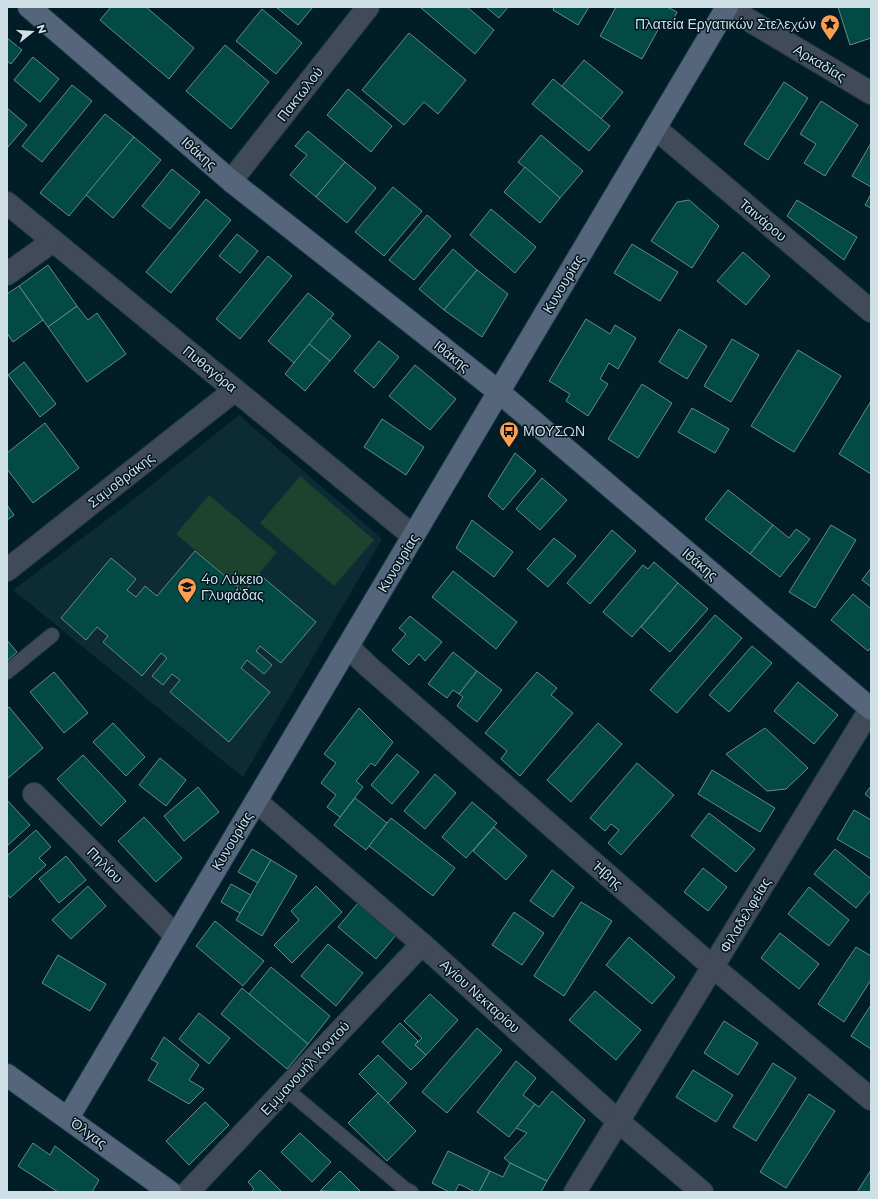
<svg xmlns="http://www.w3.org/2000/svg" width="878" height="1199" font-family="Montserrat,sans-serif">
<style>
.built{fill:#0d2b34}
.green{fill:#1d422d}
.building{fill:#034946;stroke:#668a87}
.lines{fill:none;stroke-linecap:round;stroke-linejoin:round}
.lane-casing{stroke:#1e3942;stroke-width:16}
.street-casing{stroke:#1e3942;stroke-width:24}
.secondary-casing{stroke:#1e3942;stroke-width:24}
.lane{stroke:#404a59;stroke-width:14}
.street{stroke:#404a59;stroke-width:22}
.secondary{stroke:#54657c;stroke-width:22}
.labels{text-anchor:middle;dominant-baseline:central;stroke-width:3;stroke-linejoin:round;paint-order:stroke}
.poi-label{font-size:14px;fill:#cedfe5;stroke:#00151f;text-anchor:start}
.street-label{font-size:14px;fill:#cedfe5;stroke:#00151f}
</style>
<rect width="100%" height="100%" fill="#011e28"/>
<polygon class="built" points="239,415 382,539 243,777 13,590 125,506"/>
<g class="green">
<polygon points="300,476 374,540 334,586 260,523"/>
<polygon points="209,495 277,552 244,592 176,534"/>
</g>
<g class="building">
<polygon points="111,7 146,7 194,48 169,79 100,20"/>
<polygon points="276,7 313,7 298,25"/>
<polygon points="420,7 467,7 494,30 475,54"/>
<polygon points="486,7 508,7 499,18"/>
<polygon points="554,7 589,7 578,25 553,10"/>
<polygon points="616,7 625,7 628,8 629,7 667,7 677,12 668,30 660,26 642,59 600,36"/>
<polygon points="838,7 871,7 871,38 850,45"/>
<polygon points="262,9 302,43 276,74 236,41"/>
<polygon points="409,33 466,80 438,114 424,102 404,125 362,90"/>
<polygon points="7,38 22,50 11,64 7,61"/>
<polygon points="225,45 269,82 231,129 186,91"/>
<polygon points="33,57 59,79 40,102 14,80"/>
<polygon points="584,60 623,92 601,119 562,86"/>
<polygon points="553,79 610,126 589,151 532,104"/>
<polygon points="784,82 808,98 768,160 744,144"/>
<polygon points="72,85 92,101 42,162 22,146"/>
<polygon points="348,89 392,126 371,152 327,115"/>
<polygon points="821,101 858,125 825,176 804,163 816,144 800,134"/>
<polygon points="7,108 27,125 7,148"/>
<polygon points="105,114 134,137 69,216 40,193"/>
<polygon points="308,131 345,162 316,197 290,175 307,155 295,146"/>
<polygon points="541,135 583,171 560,198 518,162"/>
<polygon points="134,137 161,160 113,218 86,195"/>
<polygon points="871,143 871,187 852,176"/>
<polygon points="345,162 376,188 347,223 316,197"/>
<polygon points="525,167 560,198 540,223 504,192"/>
<polygon points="172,169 200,192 170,229 142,206"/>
<polygon points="393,187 422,211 384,256 355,232"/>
<polygon points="871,194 871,208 865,205"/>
<polygon points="206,199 231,220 171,293 146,272"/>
<polygon points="689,200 719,226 692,268 651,241 677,202"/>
<polygon points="797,200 857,237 844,260 787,216"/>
<polygon points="491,209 536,247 515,273 470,235"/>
<polygon points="427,215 451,236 414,280 389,260"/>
<polygon points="237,234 258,251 240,273 219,256"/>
<polygon points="632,244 678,272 660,301 614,273"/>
<polygon points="453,249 477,270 444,310 419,289"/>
<polygon points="743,252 770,276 746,305 717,281"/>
<polygon points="268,256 292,276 240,339 216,319"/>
<polygon points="48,265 77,306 48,327 19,286"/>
<polygon points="477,270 508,294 482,337 444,310"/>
<polygon points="19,286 43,320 13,342 7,333 7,294"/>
<polygon points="308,293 334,314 294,363 268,341"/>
<polygon points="77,306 88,320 97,313 126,354 87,382 48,327"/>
<polygon points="330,318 351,336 330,361 309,344"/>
<polygon points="586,319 610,334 615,325 636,338 618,369 609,363 600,379 608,384 588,416 566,401 570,394 549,381"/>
<polygon points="679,329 707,346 687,379 659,362"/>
<polygon points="732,339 759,355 731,402 704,386"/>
<polygon points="379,341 399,357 374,388 354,371"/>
<polygon points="309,344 330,361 305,391 285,374"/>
<polygon points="798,350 841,376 794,452 751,426"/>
<polygon points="24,362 56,404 40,417 8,375"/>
<polygon points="415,365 456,399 430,430 389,396"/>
<polygon points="642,384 672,403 638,458 608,439"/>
<polygon points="871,401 871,474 839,454"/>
<polygon points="692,408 729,429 715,453 678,432"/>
<polygon points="382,419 424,447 406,475 364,447"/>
<polygon points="45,423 79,468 33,503 7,469 7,453"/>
<polygon points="515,453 536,471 503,510 488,496"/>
<polygon points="542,478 567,500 540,530 516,509"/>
<polygon points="728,490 773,525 750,554 705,519"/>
<polygon points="7,505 14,515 7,520"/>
<polygon points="472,520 513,552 494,577 456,548"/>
<polygon points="773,525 789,538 796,529 810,539 780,577 750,554"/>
<polygon points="831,525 856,540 815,608 789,592"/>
<polygon points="612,530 636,551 590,604 567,583"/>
<polygon points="554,538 576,556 548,587 527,569"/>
<polygon points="195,551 244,592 259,574 316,622 281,663 260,646 256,651 272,665 264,674 247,660 241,668 270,692 229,742 170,692 180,680 172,674 163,685 152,676 167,658 161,653 142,676 103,642 108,636 97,627 86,640 61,618 111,558 136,579 127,590 136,597 145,586 157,596"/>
<polygon points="654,562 678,583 632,637 603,612 643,565 648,569"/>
<polygon points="871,568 871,587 862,580"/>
<polygon points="453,571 517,622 496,649 432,597"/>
<polygon points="678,583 708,609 670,652 641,627"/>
<polygon points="853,594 871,609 871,647 868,651 831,620"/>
<polygon points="715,615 742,638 677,713 650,690"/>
<polygon points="410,616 442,642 425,661 419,654 409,665 392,650 406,634 399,628"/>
<polygon points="7,640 17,652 7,661"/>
<polygon points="752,646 772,663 729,712 709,695"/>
<polygon points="453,652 477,671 459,694 453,690 447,698 428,684"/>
<polygon points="477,671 502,690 477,722 457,706 463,697 459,694"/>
<polygon points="54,672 88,713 64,733 30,692"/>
<polygon points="537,672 557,688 551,695 573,713 520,776 501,759 507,751 485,733"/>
<polygon points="798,682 838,715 814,744 774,711"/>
<polygon points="9,707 43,748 7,779 7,709"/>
<polygon points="359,708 393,742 375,766 371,763 356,781 363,787 340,817 327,807 336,795 321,783 336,763 324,754"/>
<polygon points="113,723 145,757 126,776 93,742"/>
<polygon points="598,723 622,744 571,802 547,780"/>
<polygon points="765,728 808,768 786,789 767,791 726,754"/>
<polygon points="397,754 419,772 392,804 371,785"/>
<polygon points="83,755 126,801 101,826 57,779"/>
<polygon points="160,758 186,780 166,806 139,785"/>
<polygon points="637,763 674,795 621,855 608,843 619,830 611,824 605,831 590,818"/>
<polygon points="712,770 775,808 760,832 698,794"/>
<polygon points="435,774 456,793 425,829 404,811"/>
<polygon points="871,786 871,799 865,794"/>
<polygon points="198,787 219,812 184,841 164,816"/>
<polygon points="355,798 387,823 366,850 334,825"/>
<polygon points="8,801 30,825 7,846 7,802"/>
<polygon points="472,802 497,823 466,858 442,837"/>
<polygon points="854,810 871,820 871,859 837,839"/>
<polygon points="709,813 755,849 736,872 691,836"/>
<polygon points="144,817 182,858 156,882 118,841"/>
<polygon points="391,818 455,868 433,896 369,846"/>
<polygon points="494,827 527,856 506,880 473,851"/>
<polygon points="36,830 51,847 39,858 46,865 10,898 7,894 7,856"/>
<polygon points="252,849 271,860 258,883 238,872"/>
<polygon points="835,849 871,879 871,890 856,908 814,874"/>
<polygon points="66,856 86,880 59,903 39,879"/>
<polygon points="271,860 297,876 262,936 236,920"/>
<polygon points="703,868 727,887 708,911 684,892"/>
<polygon points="552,870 574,887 553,917 530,901"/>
<polygon points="231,884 251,895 240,913 221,902"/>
<polygon points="88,886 106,906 71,939 52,920"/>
<polygon points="316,886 342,912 292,963 274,945 299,920 291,911"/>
<polygon points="809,887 849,920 829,946 788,914"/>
<polygon points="581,902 612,921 564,996 534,976"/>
<polygon points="358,903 396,935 376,959 338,927"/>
<polygon points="514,912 544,933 522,965 492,945"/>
<polygon points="215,921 264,961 243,986 196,946"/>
<polygon points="780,933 819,964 799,989 761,958"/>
<polygon points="629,937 675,977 652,1004 606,965"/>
<polygon points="328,944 363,973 336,1006 301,976"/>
<polygon points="856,947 871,956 871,980 844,1022 818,1004"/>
<polygon points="58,955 106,984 90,1011 42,983"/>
<polygon points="271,967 330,1016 308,1044 249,994"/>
<polygon points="242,988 308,1044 287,1069 221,1014"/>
<polygon points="595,991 641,1030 616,1060 569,1020"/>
<polygon points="430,994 458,1020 426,1055 415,1045 422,1038 404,1021"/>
<polygon points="871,1005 871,1049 851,1036"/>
<polygon points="199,1013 230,1038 209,1064 179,1039"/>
<polygon points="724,1021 758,1043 738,1075 704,1053"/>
<polygon points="400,1023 418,1041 415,1045 426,1055 411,1070 382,1042"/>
<polygon points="477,1028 502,1050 447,1113 422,1092"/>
<polygon points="164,1037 199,1065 189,1080 204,1089 189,1104 148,1080 158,1063 151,1059"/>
<polygon points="378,1055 407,1083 388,1103 359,1074"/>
<polygon points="516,1061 536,1078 523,1095 535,1104 509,1137 477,1112"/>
<polygon points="773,1063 796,1078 756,1141 733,1127"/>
<polygon points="693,1070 733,1095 716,1122 676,1097"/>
<polygon points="552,1091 585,1120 547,1181 510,1163 504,1158 527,1133 516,1128 535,1104 539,1107"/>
<polygon points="378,1093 416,1131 387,1161 348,1123"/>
<polygon points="809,1094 835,1111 786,1188 760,1172"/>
<polygon points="205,1102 229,1125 189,1165 166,1141"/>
<polygon points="300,1133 331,1162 312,1182 281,1152"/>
<polygon points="33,1143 50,1155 55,1146 99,1180 92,1192 58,1192 18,1166"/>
<polygon points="448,1151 490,1171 479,1192 475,1192 459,1184 455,1192 449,1192 432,1183"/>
<polygon points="510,1163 547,1181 541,1192 479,1192 490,1171 503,1177"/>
<polygon points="260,1170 282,1192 251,1192 254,1189 248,1182"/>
<polygon points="871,1170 871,1192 857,1192"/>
<polygon points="340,1171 361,1192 320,1191"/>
</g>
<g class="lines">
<g class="lane-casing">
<g id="lane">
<polyline points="7,672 52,635"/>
<polyline points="286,1089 405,1189 411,1192"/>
</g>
</g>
<g class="street-casing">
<g id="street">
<polyline points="727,7 871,93"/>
<polyline points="655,128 871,311"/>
<polyline points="231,181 368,7"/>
<polyline points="7,203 413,536"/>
<polyline points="7,274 53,241"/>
<polyline points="7,570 235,390"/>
<polyline points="348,647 369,667 713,967 871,1099"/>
<polyline points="34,794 176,936"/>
<polyline points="256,801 422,944 619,1122 702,1192"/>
<polyline points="188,1192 422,944"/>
<polyline points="575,1192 871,708"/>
</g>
</g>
<g class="secondary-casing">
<g id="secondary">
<polyline points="29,7 231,181 499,392 871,709"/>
<polyline points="7,1075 170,1192"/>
<polyline points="68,1118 727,7"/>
</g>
</g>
<use href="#lane" class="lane"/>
<use href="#street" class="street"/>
<use href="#secondary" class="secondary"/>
</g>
<defs>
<g id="sight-pin" transform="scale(1)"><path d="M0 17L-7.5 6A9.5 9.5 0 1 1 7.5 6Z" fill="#fb9e50" stroke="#00151f"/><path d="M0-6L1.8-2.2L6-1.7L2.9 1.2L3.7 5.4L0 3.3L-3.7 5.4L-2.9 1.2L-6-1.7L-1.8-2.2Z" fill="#111"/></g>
<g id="bus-pin" transform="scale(1)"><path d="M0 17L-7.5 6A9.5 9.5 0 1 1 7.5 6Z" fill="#fb9e50" stroke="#00151f"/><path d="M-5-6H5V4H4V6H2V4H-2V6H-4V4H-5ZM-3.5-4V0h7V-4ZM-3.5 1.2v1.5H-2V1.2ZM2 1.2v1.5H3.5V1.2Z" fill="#111"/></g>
<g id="school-pin" transform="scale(1)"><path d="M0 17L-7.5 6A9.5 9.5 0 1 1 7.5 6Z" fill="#fb9e50" stroke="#00151f"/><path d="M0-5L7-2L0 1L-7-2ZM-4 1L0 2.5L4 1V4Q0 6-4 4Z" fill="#111"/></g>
</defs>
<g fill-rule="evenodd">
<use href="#sight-pin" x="830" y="24"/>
<use href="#bus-pin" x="509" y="431"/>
<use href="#school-pin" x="187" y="587"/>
</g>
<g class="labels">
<g class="poi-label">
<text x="816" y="24" text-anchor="end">Πλατεία Εργατικών Στελεχών</text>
<text x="523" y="431">ΜΟΥΣΩΝ</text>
<text x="201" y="579">4ο Λύκειο<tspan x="201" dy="16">Γλυφάδας</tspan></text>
</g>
<g class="street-label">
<text transform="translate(820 63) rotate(31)">Αρκαδίας</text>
<text transform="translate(300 94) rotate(-52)">Πακτωλού</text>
<text transform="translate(199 153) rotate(41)">Ιθάκης</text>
<text transform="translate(763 220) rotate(40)">Ταινάρου</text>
<text transform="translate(563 284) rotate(-59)">Κυνουρίας</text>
<text transform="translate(452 356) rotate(38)">Ιθάκης</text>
<text transform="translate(210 369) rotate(39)">Πυθαγόρα</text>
<text transform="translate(121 480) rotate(-38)">Σαμοθράκης</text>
<text transform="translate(398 563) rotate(-59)">Κυνουρίας</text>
<text transform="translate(700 564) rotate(40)">Ιθάκης</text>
<text transform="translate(232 841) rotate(-59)">Κυνουρίας</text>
<text transform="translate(105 865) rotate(45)">Πηλίου</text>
<text transform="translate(608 875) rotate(41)">Ήβης</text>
<text transform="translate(745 915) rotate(-59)">Φιλαδελφείας</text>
<text transform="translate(480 996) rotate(42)">Αγίου Νεκταρίου</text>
<text transform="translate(305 1068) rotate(-47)">Εμμανουήλ Κοντού</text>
<text transform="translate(89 1133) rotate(36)">Όλγας</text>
</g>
</g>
<rect width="878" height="1199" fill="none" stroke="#cedfe5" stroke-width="16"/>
<g transform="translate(32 32) rotate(73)" stroke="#00151f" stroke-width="3" paint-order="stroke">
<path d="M0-3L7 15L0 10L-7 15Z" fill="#cedfe5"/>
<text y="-6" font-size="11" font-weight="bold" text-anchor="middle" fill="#cedfe5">N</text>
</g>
</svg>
